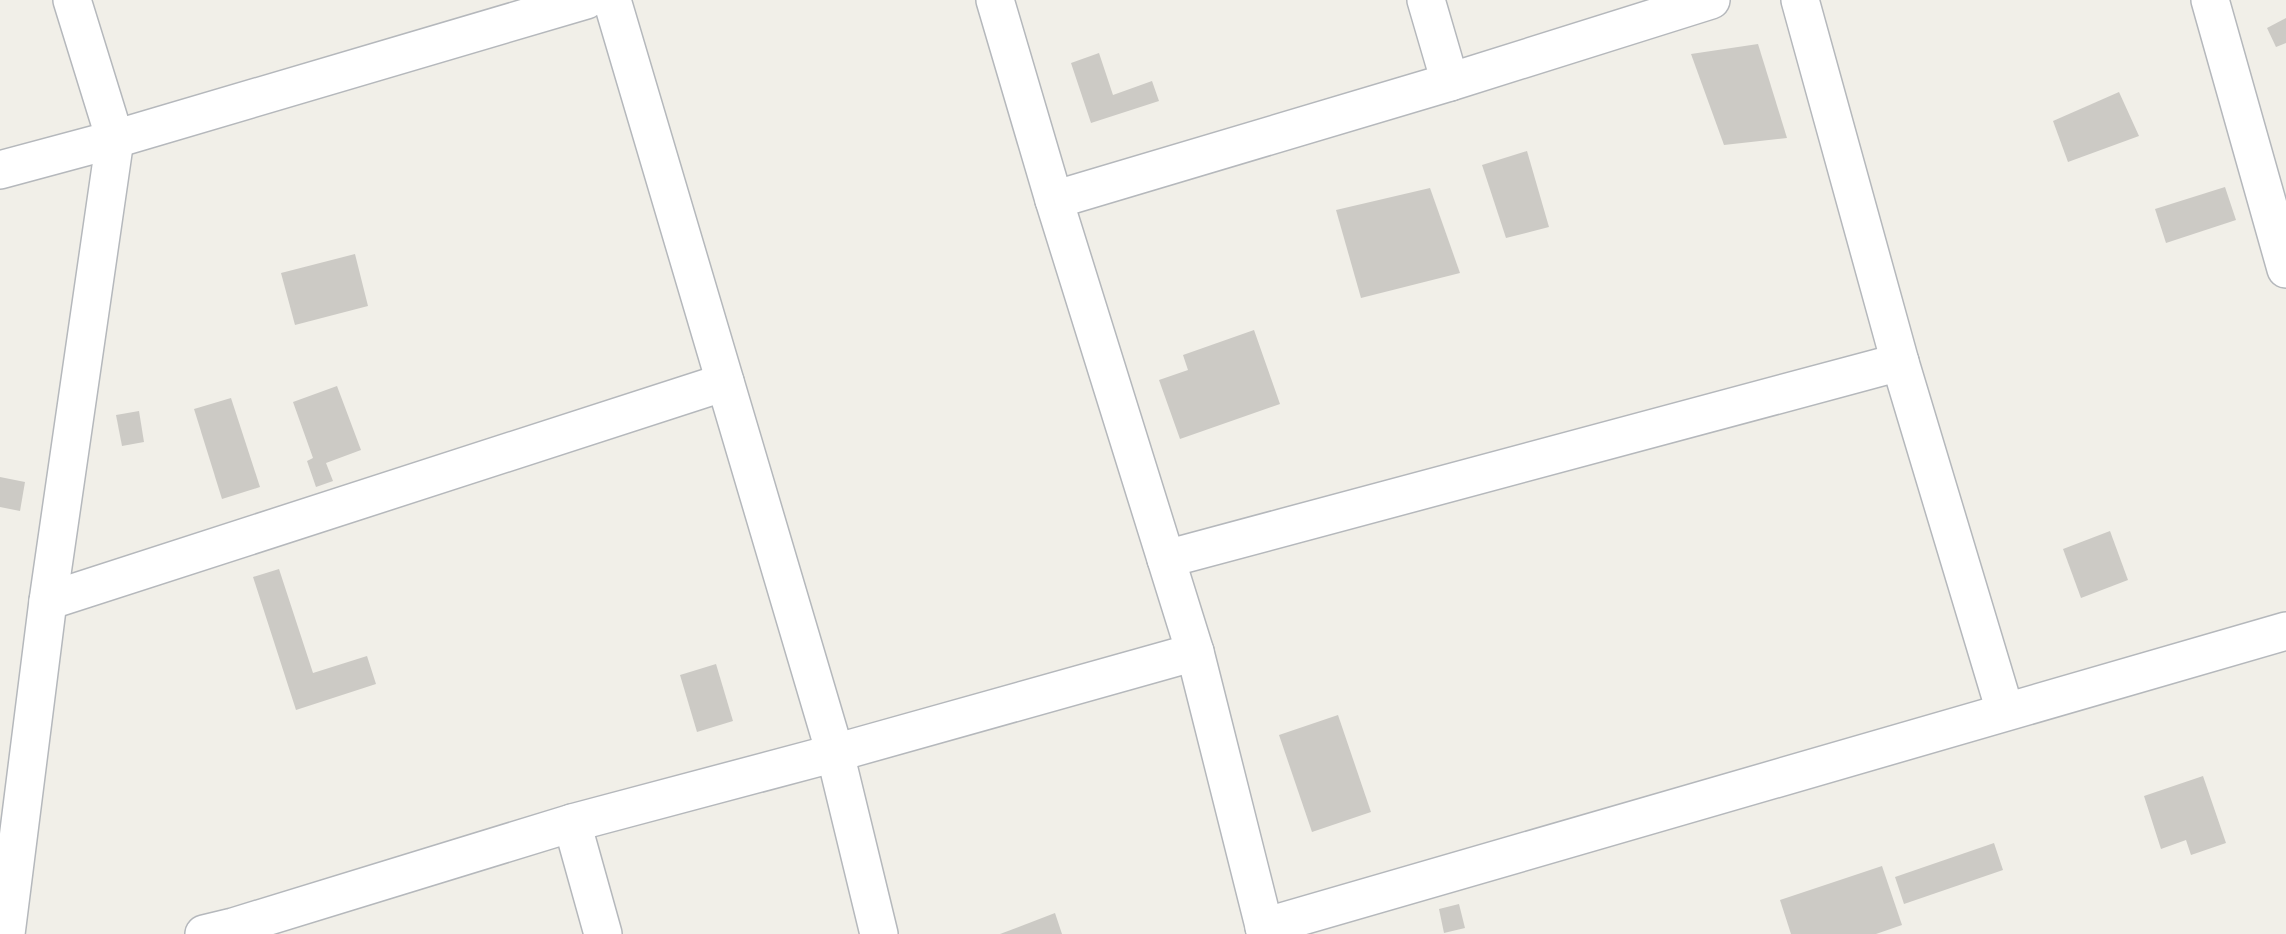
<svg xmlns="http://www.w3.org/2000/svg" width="2286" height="934" font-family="Figtree,sans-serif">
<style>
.building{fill:#cccac5}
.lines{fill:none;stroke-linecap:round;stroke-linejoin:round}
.street-casing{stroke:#b5b8bc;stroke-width:40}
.street{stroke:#fff;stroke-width:37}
</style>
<rect width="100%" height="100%" fill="#f1efe8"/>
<g class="building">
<polygon points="2286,18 2286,43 2276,47 2267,28"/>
<polygon points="1758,44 1787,138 1724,145 1691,54"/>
<polygon points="1099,53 1113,95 1152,81 1159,101 1091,123 1071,63"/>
<polygon points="2119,92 2139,136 2068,162 2053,121"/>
<polygon points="1527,151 1549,227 1506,238 1482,165"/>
<polygon points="2225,187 2236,220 2166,243 2155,209"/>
<polygon points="1430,188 1460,273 1361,298 1336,210"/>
<polygon points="355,254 368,306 295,325 281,273"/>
<polygon points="1254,330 1280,404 1180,439 1159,380 1188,370 1183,355"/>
<polygon points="337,386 361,450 326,463 333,481 316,487 307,461 313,458 293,402"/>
<polygon points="231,398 260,487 222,499 194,409"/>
<polygon points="139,411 144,442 122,446 116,415"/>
<polygon points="0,477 25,482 20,511 0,507"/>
<polygon points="2110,531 2128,580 2081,598 2063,549"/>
<polygon points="279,569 313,673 367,656 376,684 296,710 253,577"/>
<polygon points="716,664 733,721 697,732 680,675"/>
<polygon points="1338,715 1371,812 1312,832 1279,735"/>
<polygon points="2203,776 2226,843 2191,855 2186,840 2161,849 2144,796"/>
<polygon points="1994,843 2003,870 1904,904 1895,877"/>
<polygon points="1882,866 1902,925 1876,934 1791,934 1780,900"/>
<polygon points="1459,904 1465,928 1444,933 1439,909"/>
<polygon points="1055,913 1062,934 1000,934"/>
</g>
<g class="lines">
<g class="street-casing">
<g id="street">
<polyline points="612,0 835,753 879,934"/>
<polyline points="995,0 1054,200 1195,652 1266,934"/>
<polyline points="1426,0 1450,82"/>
<polyline points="1800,0 1900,362 2005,711"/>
<polyline points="2210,0 2286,269"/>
<polyline points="0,170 115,139 586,0"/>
<polyline points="1054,200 1450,82 1711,0"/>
<polyline points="1166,559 1900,362"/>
<polyline points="48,601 725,382"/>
<polyline points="572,823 603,934"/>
<polyline points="1264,927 2286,631"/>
<polyline points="6,934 48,601 115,139 72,0"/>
<polyline points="204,934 233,927 572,823 835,753 1195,652"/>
</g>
</g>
<use href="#street" class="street"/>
</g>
</svg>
